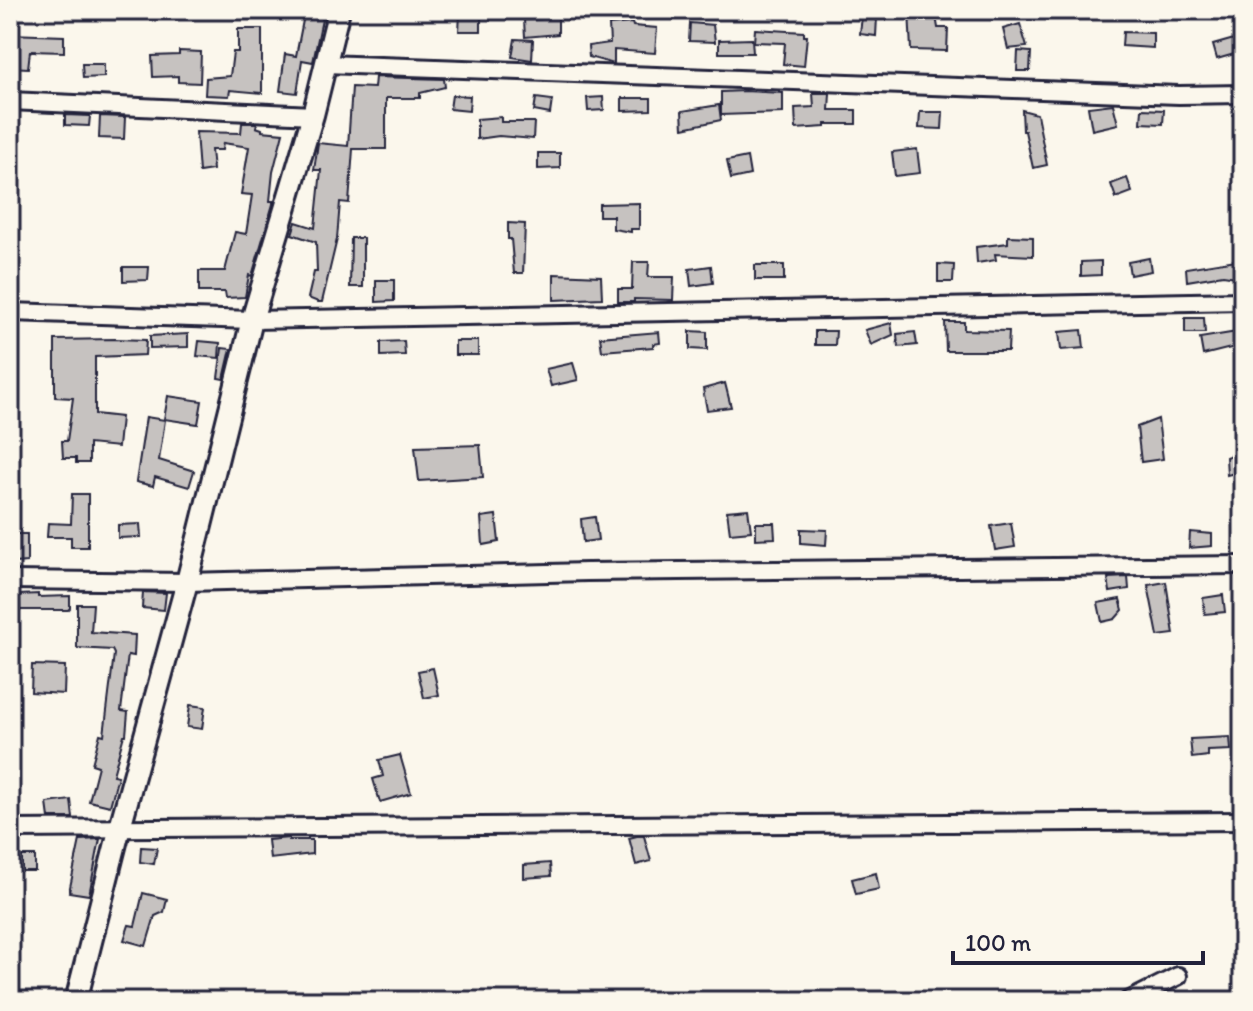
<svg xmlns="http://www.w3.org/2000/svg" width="1253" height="1011" font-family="Itim,sans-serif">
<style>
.building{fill:#c6c2c0;stroke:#22223b;stroke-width:2}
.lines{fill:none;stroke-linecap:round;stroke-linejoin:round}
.minor-casing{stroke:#22223b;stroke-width:22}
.tertiary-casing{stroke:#22223b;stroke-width:26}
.minor{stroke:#fbf7ec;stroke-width:16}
.tertiary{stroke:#fbf7ec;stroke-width:20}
</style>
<rect width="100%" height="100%" fill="#fbf7ec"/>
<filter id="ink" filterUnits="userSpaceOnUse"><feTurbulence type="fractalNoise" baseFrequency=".0125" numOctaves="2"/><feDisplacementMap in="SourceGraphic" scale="16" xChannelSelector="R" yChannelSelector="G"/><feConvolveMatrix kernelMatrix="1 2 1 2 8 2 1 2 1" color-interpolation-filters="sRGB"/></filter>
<g filter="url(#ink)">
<g class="building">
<polygon points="305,10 324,10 313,62 302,60 297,93 280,91 285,54 296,56"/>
<polygon points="541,10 558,10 558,34 525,37 524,20 541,19"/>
<polygon points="909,10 935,10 938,28 948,28 947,51 911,50"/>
<polygon points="460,14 481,15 481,31 459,31"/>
<polygon points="862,16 877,17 876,36 860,34"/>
<polygon points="632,23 633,26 657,28 655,53 614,50 614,64 589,57 588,46 610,43 609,25"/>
<polygon points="690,23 713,25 715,42 689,41"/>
<polygon points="1020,24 1027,47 1008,49 1003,29"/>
<polygon points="238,29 262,29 262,93 230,90 229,96 205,95 206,78 230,76 233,52 238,52"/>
<polygon points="755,29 804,32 804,36 807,36 804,66 783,64 785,43 754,42"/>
<polygon points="1123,32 1153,33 1153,48 1122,46"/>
<polygon points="10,34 64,36 64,52 30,51 28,68 10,67"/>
<polygon points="515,39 533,40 532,60 512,57"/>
<polygon points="752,39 753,53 719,53 719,40"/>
<polygon points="1234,39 1238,53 1217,59 1213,45"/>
<polygon points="179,51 201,52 200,83 178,82 178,76 153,77 152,56 179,55"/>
<polygon points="1018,51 1031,52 1030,71 1017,71"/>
<polygon points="82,64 104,64 104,77 83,78"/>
<polygon points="375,77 444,79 445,87 420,93 420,98 386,98 386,149 353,149 349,203 340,202 337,239 322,302 318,302 308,298 314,272 317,272 316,242 292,234 296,222 315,228 321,170 314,170 318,143 348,146 352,87 374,88"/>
<polygon points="745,91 783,93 783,113 721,115 721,92"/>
<polygon points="813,93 830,93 829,110 856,110 856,124 825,124 825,127 796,129 795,108 814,107"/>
<polygon points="452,95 470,96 469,111 450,109"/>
<polygon points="603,97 604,110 588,111 587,98"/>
<polygon points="536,98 552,100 550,114 534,111"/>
<polygon points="622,98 651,98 651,110 622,111"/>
<polygon points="1113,104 1118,124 1092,130 1088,107"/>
<polygon points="719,105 721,120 683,128 682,111"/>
<polygon points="1142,109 1164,110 1163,124 1141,123"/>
<polygon points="1022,110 1037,114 1047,165 1033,168 1025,131 1023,131"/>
<polygon points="920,112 943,112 942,129 919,128"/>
<polygon points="65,115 90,116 89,126 65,125"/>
<polygon points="100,116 125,117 124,139 99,138"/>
<polygon points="501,117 501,122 534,122 533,139 499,136 477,139 477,119"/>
<polygon points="242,123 257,123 256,127 262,129 262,131 283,133 273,172 270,201 273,201 273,204 252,276 249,275 245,297 226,298 225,292 199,292 199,271 225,271 235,232 246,234 252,195 241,194 249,147 223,143 222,150 211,150 213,170 199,172 196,132 241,133"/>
<polygon points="917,149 920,173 895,176 892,152"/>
<polygon points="538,153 560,153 560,168 538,169"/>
<polygon points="747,157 750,175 731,179 727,161"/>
<polygon points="1127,178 1132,192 1116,198 1111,184"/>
<polygon points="639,203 639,229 631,229 631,232 613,229 613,216 599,216 599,204"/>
<polygon points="508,223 525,224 523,273 514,273 511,239 508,239"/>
<polygon points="1008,236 1033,237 1033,256 995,254 996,260 977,263 976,247 1008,243"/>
<polygon points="351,238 363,238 363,287 350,287"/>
<polygon points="1149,258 1151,271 1130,275 1128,262"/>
<polygon points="1236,260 1243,261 1243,278 1223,275 1187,281 1186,268"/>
<polygon points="1101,261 1101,275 1081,276 1081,262"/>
<polygon points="633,262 649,262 648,277 674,277 673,300 634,299 634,302 618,302 618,289 632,289"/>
<polygon points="938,264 954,265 953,282 938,282"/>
<rect x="755" y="265" width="29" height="15"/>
<polygon points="711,266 713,283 691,286 689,269"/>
<polygon points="123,267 149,267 148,280 123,281"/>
<polygon points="554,274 601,276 602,298 554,300"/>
<polygon points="376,280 394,280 394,301 376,302"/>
<polygon points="1185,318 1204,318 1205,333 1185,333"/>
<polygon points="945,322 964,322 964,330 1009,331 1008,351 946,351"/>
<polygon points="891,323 893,335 871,345 865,330"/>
<polygon points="1082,330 1084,348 1061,350 1059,332"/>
<polygon points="690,331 707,332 707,350 690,349"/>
<polygon points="815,331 836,331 835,345 815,345"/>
<polygon points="1243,331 1243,345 1203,355 1200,338"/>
<polygon points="659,332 660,343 653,344 653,347 602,351 600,337"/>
<polygon points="915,332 917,345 898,347 897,334"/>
<polygon points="188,334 188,347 150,348 150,336"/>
<polygon points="115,339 146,340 145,355 95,357 95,414 121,417 118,447 89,444 89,463 76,463 76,458 63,458 62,441 67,441 73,398 55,397 55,340"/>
<polygon points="199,341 220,343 219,358 197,356"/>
<polygon points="404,341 405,355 381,356 381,342"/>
<rect x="455" y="341" width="23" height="14"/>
<polygon points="222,348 231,349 224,379 218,378"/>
<polygon points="573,363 578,380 551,386 546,369"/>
<polygon points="725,383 731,407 707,410 703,389"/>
<polygon points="168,396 202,401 198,424 164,419"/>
<polygon points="146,417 165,420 159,460 194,471 189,487 155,477 153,486 136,482"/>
<polygon points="1158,419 1163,459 1141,462 1137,427"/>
<polygon points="480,445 483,477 419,481 415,447"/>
<polygon points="1243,451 1243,471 1227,475 1226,457"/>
<polygon points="72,494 88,494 88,547 71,547 71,537 47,537 48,523 71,524"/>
<polygon points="748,509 751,531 730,533 727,511"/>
<polygon points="496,515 499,542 483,545 481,517"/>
<polygon points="595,517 598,540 583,542 581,519"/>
<polygon points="756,523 774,523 775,538 756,539"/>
<polygon points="1011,523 1015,547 995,550 991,526"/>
<polygon points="140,524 141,537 118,538 118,525"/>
<polygon points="801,529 827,530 826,545 801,543"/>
<polygon points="1190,532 1212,534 1212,546 1189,548"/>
<polygon points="10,534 27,534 27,562 14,563"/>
<polygon points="1128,577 1129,589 1110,592 1108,578"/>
<polygon points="1166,582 1174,634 1158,636 1148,585"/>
<polygon points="143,592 166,593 164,610 142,608"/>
<polygon points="38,594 38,597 70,596 70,608 68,610 20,610 19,595"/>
<polygon points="1223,595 1225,612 1205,614 1203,598"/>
<polygon points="1120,599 1123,610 1115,619 1102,622 1098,603"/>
<polygon points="77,604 93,604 91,632 135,635 134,656 128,655 121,711 128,712 126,735 124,735 113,775 118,776 110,806 89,801 98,766 92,764 100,734 104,735 114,654 112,650 77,648"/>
<polygon points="32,665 65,666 64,694 31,692"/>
<polygon points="433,668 439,695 424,698 418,671"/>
<polygon points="190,705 205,707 202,729 187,727"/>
<polygon points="1230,737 1231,750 1208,751 1208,756 1192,758 1190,739"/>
<polygon points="400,755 411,793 380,802 373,779 383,776 379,760"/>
<polygon points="71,800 73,818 49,818 47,803"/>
<polygon points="637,836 644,836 651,861 636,865 629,838"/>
<polygon points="289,838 289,840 312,840 312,854 270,859 268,840"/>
<polygon points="100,839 89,895 69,892 80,840"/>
<polygon points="141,847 157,848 154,864 140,862"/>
<rect x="22" y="856" width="13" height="15"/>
<polygon points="550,863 551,876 524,878 524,865"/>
<polygon points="876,873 879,889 856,894 852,879"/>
<polygon points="143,893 167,899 164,912 155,916 146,946 124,940 129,925 135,926"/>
</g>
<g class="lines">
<g class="minor-casing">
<g id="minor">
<polyline points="325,64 1179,95 1243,94"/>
<polyline points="10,101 313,115"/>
<polyline points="10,312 252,320 1243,301"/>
<polyline points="10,580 187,582 587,572 1243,565"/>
<polyline points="10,829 1243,821"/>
<polyline points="1128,1001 1178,976"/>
</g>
</g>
<g class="tertiary-casing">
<polyline id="tertiary" points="76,1001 120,827 187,582 252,320 313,115 339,10"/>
</g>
<use href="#minor" class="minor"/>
<use href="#tertiary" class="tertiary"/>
</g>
</g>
<rect width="1253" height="1011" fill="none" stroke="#fbf7ec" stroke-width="40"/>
<rect x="20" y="20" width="1213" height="971" fill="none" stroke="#22223b" stroke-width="3" filter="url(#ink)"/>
<path d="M953 951v12h250v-12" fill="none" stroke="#22223b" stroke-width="4"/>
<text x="965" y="951" font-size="24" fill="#22223b" stroke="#fbf7ec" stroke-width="6" paint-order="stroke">100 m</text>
</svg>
